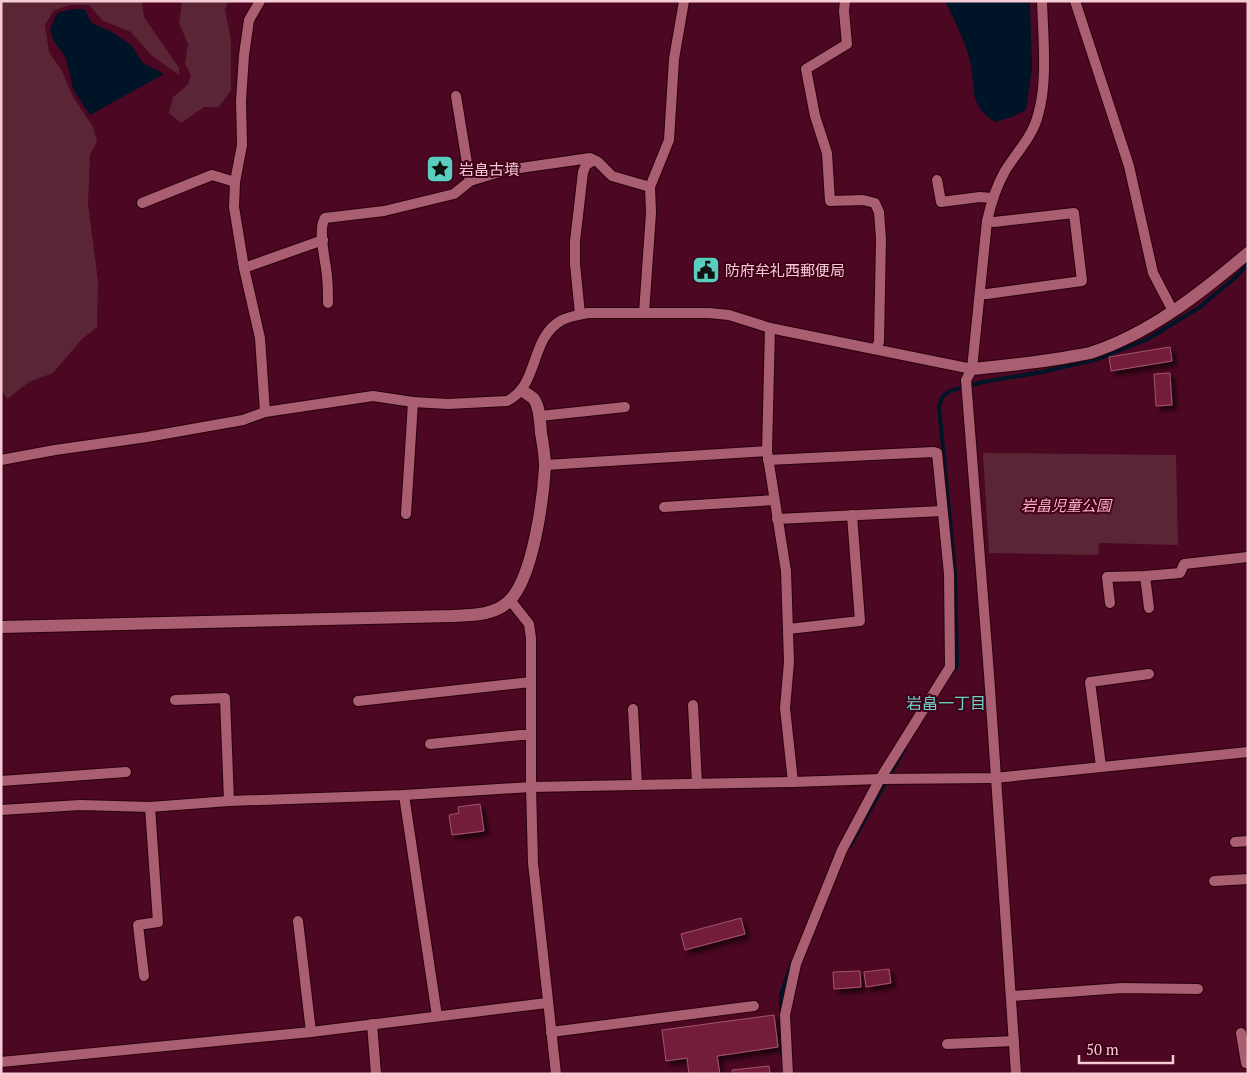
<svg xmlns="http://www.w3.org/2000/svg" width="1249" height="1075" font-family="'PT Serif','Noto Sans JP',serif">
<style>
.green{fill:#5a2534}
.water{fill:#001427}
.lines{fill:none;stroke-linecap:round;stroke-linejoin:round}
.stream{stroke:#001427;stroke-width:4}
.building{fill:#731b3a;stroke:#a1576a;filter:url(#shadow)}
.minor-casing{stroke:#29000c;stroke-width:12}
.tertiary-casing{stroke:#29000c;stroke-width:14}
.minor{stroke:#a95e71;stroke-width:10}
.tertiary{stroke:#a95e71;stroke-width:12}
.labels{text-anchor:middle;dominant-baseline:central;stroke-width:4;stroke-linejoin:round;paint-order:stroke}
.poi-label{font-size:15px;fill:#f6cbd4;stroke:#400019;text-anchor:start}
.park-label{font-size:15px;font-style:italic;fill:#feb1c3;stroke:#400019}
.neighbourhood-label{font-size:16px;fill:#6ad3c5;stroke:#400019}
</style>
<defs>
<filter id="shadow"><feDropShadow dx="4.5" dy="4.5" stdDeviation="2.5" flood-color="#0009"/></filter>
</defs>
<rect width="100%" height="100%" fill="#4c0722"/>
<g class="green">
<polygon points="1,1 142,1 144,17 179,68 179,75 151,55 131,32 103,21 89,5 71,5 54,10 45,25 49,52 62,71 72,95 93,127 97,141 90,155 88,204 98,281 97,327 81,340 53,373 29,382 7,399 1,388"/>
<polygon points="182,1 228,1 225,10 231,40 231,90 219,107 204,107 181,123 169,113 173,97 182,90 188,84 191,75 185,64 188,44 179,23"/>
<polygon points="983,453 1176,455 1178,545 1099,543 1098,555 989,553"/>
</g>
<g class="water">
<path d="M 945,1 L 1030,1 L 1032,69 L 1026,110 L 1012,117 L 996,122 C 966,106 977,84 969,58 C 964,38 954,20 945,1 Z"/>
<polygon points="73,9 84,9 92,23 112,32 132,46 143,63 164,74 90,115 73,89 66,58 53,40 50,29 57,13"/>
</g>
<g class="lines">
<g class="stream">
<polyline points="953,672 957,665 955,573 939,406 943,396 950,391 983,382 1042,372 1098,359 1148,339 1200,307 1236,277 1248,264"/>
<polyline points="850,846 905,748"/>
<polyline points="781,1013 781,995 792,962"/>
<polyline points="781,1032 782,1055"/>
</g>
</g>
<g class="building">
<polygon points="1170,347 1172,361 1111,371 1109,357"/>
<polygon points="1170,373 1172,405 1156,406 1154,374"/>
<polygon points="480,804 484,831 452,835 449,815 459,813 458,807"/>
<polygon points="741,918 745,934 685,950 681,934"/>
<polygon points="889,969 891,983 866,987 864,972"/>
<polygon points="860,971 861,987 834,989 833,972"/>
<polygon points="774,1015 778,1047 717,1056 720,1074 689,1074 687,1058 666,1061 662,1030"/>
<polygon points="769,1066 770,1074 733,1074 732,1070"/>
</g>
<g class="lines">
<g class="minor-casing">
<g id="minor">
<polyline points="260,1 249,20 244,55 241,101 242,145 235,182 234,207 244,268 260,338 265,412"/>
<polyline points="845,1 844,11 847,44 806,69 815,116 827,153 830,201 863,200 875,203 879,212 881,239 879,342 876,348"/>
<polyline points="1075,1 1129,166 1153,273 1173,311"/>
<polyline points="456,96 470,181"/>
<polyline points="937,180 941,202 980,197 992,198"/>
<polyline points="142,203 212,175 235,182"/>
<polyline points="244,268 323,240"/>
<polyline points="980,294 987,294 1082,281 1074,213 994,222 987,221"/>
<path d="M 328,303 C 328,294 328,285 327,276 C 326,262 317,229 325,218 L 384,211 L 454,194 L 470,181 L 506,170 L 590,158 L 598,162 L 612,176 L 650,187"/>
<polyline points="644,313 651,213 650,187 669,140 674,59 684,1"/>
<polyline points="580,314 575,264 575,241 583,172 586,165 594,160"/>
<polyline points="770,328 767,451 786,571 789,662 785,708 793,782"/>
<polyline points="540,416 625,407"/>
<path d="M 1,460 L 55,450 L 147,437 L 243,420 L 265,412 L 373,396 L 413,402 L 448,404 L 507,401 C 540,385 529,338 562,320 C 570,316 579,315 588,313 L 709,313 L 729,315 L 770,328 L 972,369"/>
<polyline points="768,460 934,452 937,453 949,574 950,667 880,779 842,850 796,964 785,1015 788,1074"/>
<polyline points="545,465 767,451"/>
<polyline points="664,507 774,500"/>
<polyline points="406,514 413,402"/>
<polyline points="777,519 942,511"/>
<polyline points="1145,576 1149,608"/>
<polyline points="510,600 529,624 531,638 531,787 533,863 556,1074"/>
<polyline points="1110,603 1107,577 1145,576 1180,573 1184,564 1248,557"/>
<polyline points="788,629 860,621 852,515"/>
<polyline points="175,700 225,698 229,801"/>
<polyline points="358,701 531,682"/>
<polyline points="693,705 697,784"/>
<polyline points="633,709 637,785"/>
<polyline points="430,744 521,735 531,735"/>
<polyline points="1101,766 1090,682 1149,674"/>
<polyline points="1,781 126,772"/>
<polyline points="404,795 437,1016"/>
<polyline points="1,810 80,805 150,807 229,801 404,795 531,787 793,782 880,779 995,778 1248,752"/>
<polyline points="1235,842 1248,841"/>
<polyline points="1214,881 1248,879"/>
<polyline points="298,921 311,1032"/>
<polyline points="144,976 138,925 158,922 150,807"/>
<polyline points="1012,996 1122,988 1198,989"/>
<polyline points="372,1024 376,1074"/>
<polyline points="551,1032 754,1006"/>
<polyline points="1241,1033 1246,1063 1248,1063"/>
<polyline points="947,1044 1014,1041"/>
<polyline points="1,1062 311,1032 547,1003"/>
<path d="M 1016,1074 L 989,674 L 966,380 L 972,369 L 987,221 C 991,203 996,187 1005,171 C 1016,153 1033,136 1038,115 C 1048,82 1043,36 1042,1"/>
</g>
</g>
<g class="tertiary-casing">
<g id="tertiary">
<path d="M 972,369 C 1003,366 1033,363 1063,358 C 1072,356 1081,355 1090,353 C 1149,334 1201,293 1248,253"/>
<path d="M 1,627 L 451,616 C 470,615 494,616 509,601 C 533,578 543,500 545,467 C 545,456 543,444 541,433 C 540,422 540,408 534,399 C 531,396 525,393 522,390"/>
</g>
</g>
<use href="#minor" class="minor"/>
<use href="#tertiary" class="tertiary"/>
</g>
<defs>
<g id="sight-square" transform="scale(1.4375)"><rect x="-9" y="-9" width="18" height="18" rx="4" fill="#59cebf" stroke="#400019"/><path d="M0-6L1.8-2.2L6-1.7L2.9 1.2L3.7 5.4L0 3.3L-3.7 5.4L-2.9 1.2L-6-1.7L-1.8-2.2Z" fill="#111"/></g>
<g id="civic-square" transform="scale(1.4375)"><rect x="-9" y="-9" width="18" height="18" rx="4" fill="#59cebf" stroke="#400019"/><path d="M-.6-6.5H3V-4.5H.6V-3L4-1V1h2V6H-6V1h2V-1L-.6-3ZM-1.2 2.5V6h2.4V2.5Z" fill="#111"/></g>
</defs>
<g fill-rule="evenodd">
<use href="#sight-square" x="440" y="169"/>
<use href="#civic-square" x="706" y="270"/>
</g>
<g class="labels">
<g class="poi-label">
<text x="459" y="169">岩畠古墳</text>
<text x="725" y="270">防府牟礼西郵便局</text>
</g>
<g class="park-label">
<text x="1066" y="505">岩畠児童公園</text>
</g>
<g class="neighbourhood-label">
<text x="946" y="703">岩畠一丁目</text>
</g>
</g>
<rect width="1249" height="1075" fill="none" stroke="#f6cbd4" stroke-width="5"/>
<path d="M1079 1055v8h94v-8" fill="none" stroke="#f6cbd4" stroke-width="2.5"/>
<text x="1086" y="1055" font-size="15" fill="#f6cbd4" stroke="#400019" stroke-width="4" paint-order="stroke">50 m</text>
</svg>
